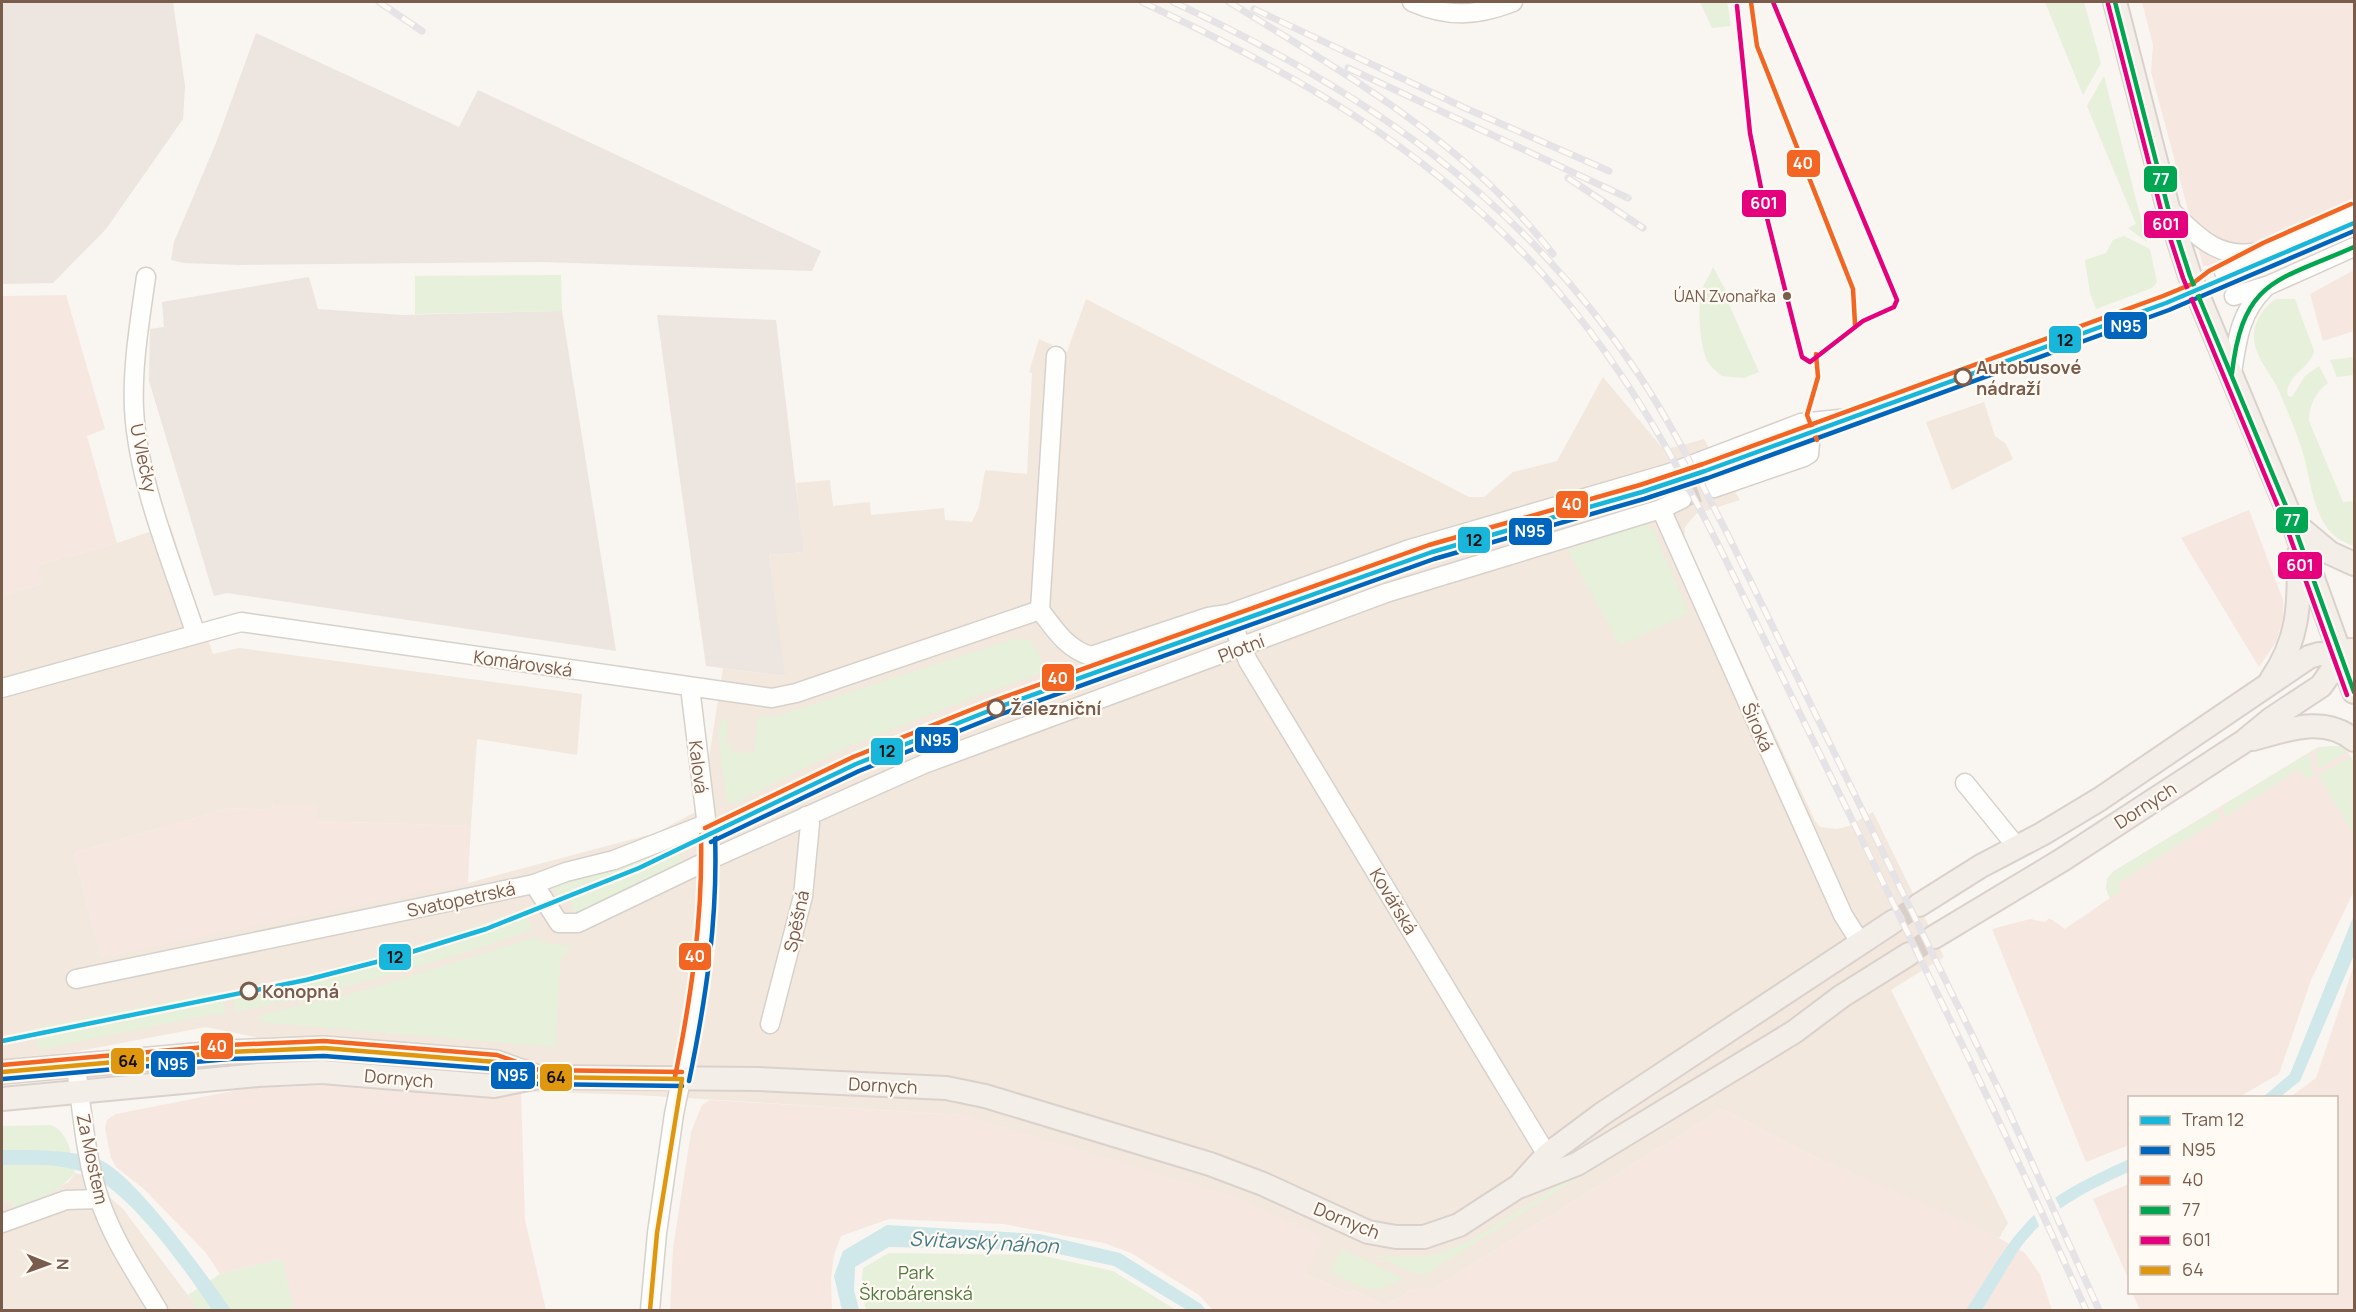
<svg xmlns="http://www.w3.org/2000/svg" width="2356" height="1312" font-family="Manrope,sans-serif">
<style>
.residential{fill:#f2e8de}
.commercial{fill:#f6e8e1}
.industrial{fill:#ede5e0}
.green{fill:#e7f0db}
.water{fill:#d0e8ea}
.pier{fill:#f9f5f0}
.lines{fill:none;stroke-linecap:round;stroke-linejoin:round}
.minor-tunnel{stroke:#d9cfc7;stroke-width:18;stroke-dasharray:18 9;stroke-linecap:butt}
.major-tunnel{stroke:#d9cfc7;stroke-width:22;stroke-dasharray:22 11;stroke-linecap:butt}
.minor-casing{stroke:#d7d1cb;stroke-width:21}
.major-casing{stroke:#dad1cc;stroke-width:26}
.minor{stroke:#fefefd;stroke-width:18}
.major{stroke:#f3eee8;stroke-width:22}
.rail-casing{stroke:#e6e3e7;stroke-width:7}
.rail{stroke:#fffaf3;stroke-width:4.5;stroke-dasharray:14;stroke-linecap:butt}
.bus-1-casing{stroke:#fffaf3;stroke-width:9}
.bus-2-casing{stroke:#fffaf3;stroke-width:9}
.bus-3-casing{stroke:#fffaf3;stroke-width:9}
.bus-4-casing{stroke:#fffaf3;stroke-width:9}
.bus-5-casing{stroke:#fffaf3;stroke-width:9}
.bus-1{stroke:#0065bd;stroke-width:4.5}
.bus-2{stroke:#f26522;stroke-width:4.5}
.bus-3{stroke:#00a651;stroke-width:4.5}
.bus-4{stroke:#e5007d;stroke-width:4.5}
.bus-5{stroke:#de970f;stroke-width:4.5}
.tram-1-casing{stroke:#fffaf3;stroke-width:9}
.tram-1{stroke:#18b6db;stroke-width:4.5}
.bus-dot{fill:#7a5c4d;stroke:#fffaf3;stroke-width:2}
.stop-dot{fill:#fffaf3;stroke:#7a5c4d;stroke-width:3}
.labels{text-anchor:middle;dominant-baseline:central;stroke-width:4.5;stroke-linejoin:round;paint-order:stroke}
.bus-label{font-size:16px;fill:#7a5c4d;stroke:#fffaf3;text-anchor:end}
.stop-label{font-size:18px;font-weight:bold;fill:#7a5c4d;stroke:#fffaf3;text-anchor:start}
.street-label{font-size:18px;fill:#7a5c4d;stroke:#fffaf3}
.park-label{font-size:18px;fill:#537a41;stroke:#fffaf3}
.water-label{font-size:20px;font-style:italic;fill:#437c86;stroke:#fffaf3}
.line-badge{stroke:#fffaf3;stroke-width:2}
.badge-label{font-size:16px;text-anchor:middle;font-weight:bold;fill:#fff}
.pale-badge-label{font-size:16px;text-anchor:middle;font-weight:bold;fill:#111}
</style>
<rect width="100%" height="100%" fill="#f9f5f0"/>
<g class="residential">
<polygon points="1086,299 1469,497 1484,497 1513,472 1557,461 1603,377 1664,450 1704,439 1740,500 1696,514 1685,527 1684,538 1815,821 1820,827 1837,829 1849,826 1873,812 1944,957 1891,990 2008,1223 1999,1238 1813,1156 1722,1109 1431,1290 1413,1289 1386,1306 1353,1290 1351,1294 1305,1274 1240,1199 962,1115 636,1095 331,1085 255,1037 206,1027 74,1052 2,1059 2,595 41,584 35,566 117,543 170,525 213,654 239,648 582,694 577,755 477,739 471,826 316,821 273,804 272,810 229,808 74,853 101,957 376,899 468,883 656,833 701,809 723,668 784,676 769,555 803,552 796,483 830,480 833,506 870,502 871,515 944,508 945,520 972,522 979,507 985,470 1027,474 1032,373 1029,372 1039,339 1067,352"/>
<polygon points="1984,402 1995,436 2006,444 2013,459 1952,490 1926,422"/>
<polygon points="75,1173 86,1176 123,1209 199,1310 2,1310 2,1203 10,1200 14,1207 51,1194 50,1191 69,1182"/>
</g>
<g class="commercial">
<polygon points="2142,2 2354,2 2354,204 2229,263 2203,266 2151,72 2153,45"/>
<polygon points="2354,270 2354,331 2323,341 2310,294"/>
<polygon points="66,295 105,429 87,436 117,543 35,566 41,584 2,595 2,296"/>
<polygon points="2249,510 2283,600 2283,618 2276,642 2259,667 2181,538"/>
<polygon points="2339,746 2348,752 2354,763 2354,891 2311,980 2279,1074 2239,1097 2130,1098 2129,1145 2086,1162 1992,929 2030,919 2045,922 2049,918 2065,929 2110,898 2106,889 2107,879 2114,871 2318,747"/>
<polygon points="273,804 317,805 317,821 471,826 468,883 101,957 74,853 229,808 272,810"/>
<polygon points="2354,965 2354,1310 2140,1310 2132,1293 2336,1292 2336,1098 2290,1097 2316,1078"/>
<polygon points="331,1085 521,1091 525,1220 546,1310 294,1310 282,1259 220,1274 206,1253 144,1189 117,1168 111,1158 105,1129 107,1120 116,1114 248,1088"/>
<polygon points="710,1100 963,1115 1118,1161 1240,1199 1323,1237 1305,1274 1351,1294 1353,1290 1386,1306 1413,1289 1423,1287 1431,1290 1722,1109 1813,1156 1987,1231 2025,1253 2040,1274 2052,1310 1213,1310 1199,1295 1131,1253 1104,1243 1003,1224 889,1219 841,1236 834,1255 831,1278 832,1310 670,1310 673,1248 691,1132 702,1105"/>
<polygon points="2129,1184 2129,1280 2093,1199"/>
</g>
<g class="industrial">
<polygon points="2,2 173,2 185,86 183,119 106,229 53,283 2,284"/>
<polygon points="256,33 459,127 478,90 821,251 812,271 543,262 239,265 184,263 171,260 174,242 216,143"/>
<polygon points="309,277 318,309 402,315 562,311 616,651 227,593 214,596 149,381 150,329 164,327 162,302"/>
<polygon points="657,315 776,320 803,546 803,552 769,555 785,676 706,666"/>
</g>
<g class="green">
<polygon points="1700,2 1727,2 1731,26 1712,28"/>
<polygon points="2045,2 2084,2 2101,63 2083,95"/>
<polygon points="2104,76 2147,242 2128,228 2136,224 2087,106"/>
<polygon points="2124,236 2150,249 2157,282 2152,288 2096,309 2090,293 2085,260 2106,253 2113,240"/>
<path d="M 1713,267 L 1726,291 L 1724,293 L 1759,372 L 1744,378 L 1722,376 C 1717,372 1712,368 1708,362 C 1699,346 1696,299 1705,283 C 1707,279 1711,273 1713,267 Z"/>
<polygon points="561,275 562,311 415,314 415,276"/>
<path d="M 2276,299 L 2295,299 L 2314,351 C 2312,367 2283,377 2288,396 L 2292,397 L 2305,376 L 2319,366 L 2328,383 C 2315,393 2309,405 2309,421 L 2343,502 L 2354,501 L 2354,546 C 2342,542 2332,536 2325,525 C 2313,505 2310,482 2305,460 C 2299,437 2288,413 2279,391 C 2271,373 2254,357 2254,337 C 2253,323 2264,306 2276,299 Z"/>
<polygon points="2354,357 2354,375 2337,377 2330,360"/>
<polygon points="1646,524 1653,530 1689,613 1620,645 1567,550"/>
<path d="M 1017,638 L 1031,641 C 1038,651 1045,663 1039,674 L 971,698 L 842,749 L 740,801 L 730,804 L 726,800 L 718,732 L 722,720 L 727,718 L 726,744 L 732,745 L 733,752 L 754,753 L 757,717 L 777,716 Z"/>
<polygon points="2331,746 2339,746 2348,752 2319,769 2314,750"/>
<polygon points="2309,753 2314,775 2306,779 2299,769 2225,817 2222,806"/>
<polygon points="2351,757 2354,763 2354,836 2318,775"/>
<path d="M 2214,811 L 2217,811 L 2221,818 L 2117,884 L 2121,891 L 2110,898 C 2104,888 2106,880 2114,871 Z"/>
<polygon points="675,846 684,863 576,916 568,914 574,911 566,894 558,896 552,884"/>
<path d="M 523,910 L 533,929 C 436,965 337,990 236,1012 L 232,989 L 244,990 C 340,969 431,943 523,910 Z"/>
<polygon points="533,938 551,944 572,946 560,962 556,1047 259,1022 259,1015 362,991"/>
<polygon points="221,991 226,1014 213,1014 38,1050 34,1028"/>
<path d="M 51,1125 C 71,1135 70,1153 75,1173 L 59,1189 L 50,1191 L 51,1195 L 14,1208 L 10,1200 L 2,1203 L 2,1126 Z"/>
<polygon points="1608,1154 1608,1159 1426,1274 1413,1273 1377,1256 1417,1257 1438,1254 1470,1241"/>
<path d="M 1341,1249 L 1403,1278 C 1369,1298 1363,1287 1330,1272 Z"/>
<polygon points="889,1253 1039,1255 1113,1271 1176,1310 866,1310 861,1288 863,1268"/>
<polygon points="282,1259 294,1310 198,1310 188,1295 220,1274"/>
</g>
<g class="water">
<polygon points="2354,915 2354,955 2300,1081 2280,1097 2263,1097 2290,1074"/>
<path d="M 2,1150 C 33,1150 67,1149 98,1159 C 134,1172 208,1277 231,1310 L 212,1310 C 187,1272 124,1183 80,1171 C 54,1163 28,1165 2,1165 Z"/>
<path d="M 2129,1159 L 2129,1172 C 2088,1190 2044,1212 2018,1251 C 2005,1271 1994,1291 1982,1310 L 1966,1310 C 1986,1280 2004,1245 2030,1219 C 2057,1191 2095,1175 2129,1159 Z"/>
<polygon points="887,1225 1039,1234 1120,1253 1201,1304 1206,1310 1187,1310 1114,1266 1040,1250 889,1247 855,1267 854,1290 859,1310 842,1310 834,1276 843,1251"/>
</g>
<polygon class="pier" points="2055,1197 2062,1212 2041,1230 2033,1212"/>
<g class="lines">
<polyline class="minor-tunnel" points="1682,499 1714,488"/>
<g class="major-tunnel">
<polyline points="1894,921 1919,905"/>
<polyline points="1909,954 1934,937"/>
</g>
<g class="minor-casing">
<g id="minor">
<path d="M 1412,2 C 1448,18 1477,16 1513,2"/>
<path d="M 2168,208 C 2197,235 2216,260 2258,252"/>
<polyline points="2224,272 2266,250 2354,211"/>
<path d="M 146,277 C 140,320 132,365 134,409 C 138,483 172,562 195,632"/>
<polyline points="2234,296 2269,285 2354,247"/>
<path d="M 1056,356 L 1040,610 C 1055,630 1067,649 1091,656 L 1208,617 L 1228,614 L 1410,549 L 1670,473 L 1801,423 L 1849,418 L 2196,291"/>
<path d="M 2232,373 C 2237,340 2240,312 2265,288"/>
<polyline points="1714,488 1804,457 1809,454 1810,443"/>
<polyline points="1661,509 1843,915 1860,942"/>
<polyline points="1228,614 1248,661 1547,1155"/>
<polyline points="2,688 241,622 772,698 796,693 1040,610"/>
<polyline points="1965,783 2017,847"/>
<polyline points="534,884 559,923 578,923 709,860 924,764 1386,593 1661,509 1682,499"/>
<polyline points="76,979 534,884 566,872 614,860 706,824"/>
<polyline points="770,1024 803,896 810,824 806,816"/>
<path d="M 76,1067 C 82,1109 85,1154 98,1195 C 111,1237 136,1273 158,1310"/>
<polyline points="2,1223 66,1200 99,1199"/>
<polyline points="650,1310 657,1233 674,1114 698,997 709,881 708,835 690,687"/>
</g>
</g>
<g class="major-casing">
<g id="major">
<polyline points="2115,2 2168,208 2190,276 2293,523 2354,692"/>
<polyline points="2294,523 2330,553 2354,564"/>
<path d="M 2271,680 C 2300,638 2299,604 2299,554"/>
<path d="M 2253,739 C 2287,730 2324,715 2354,740"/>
<polyline points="1919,905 1981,866 2042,834 2100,799 2309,657 2319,654 2342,656"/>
<polyline points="1934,937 2062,860 2243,742 2271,719 2321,686 2342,656 2350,650"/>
<polyline points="2,1072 229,1052 324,1048 496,1062 538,1077"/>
<polyline points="2,1099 258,1075 322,1072 494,1086 538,1077 758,1079 946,1088 985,1096 1210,1164 1263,1184 1368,1232 1396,1237 1424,1237 1459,1225 1519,1186 1547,1155 1602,1114 1894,921"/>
<polyline points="1521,1186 1577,1164 1794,1032 1842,996 1909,954"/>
</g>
</g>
<use href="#minor" class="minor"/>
<use href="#major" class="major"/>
<g class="rail-casing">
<g id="rail">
<polyline points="379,2 422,31"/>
<path d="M 1142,2 C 1295,74 1423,144 1540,271 C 1663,405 1732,577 1812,738 C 1905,928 2000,1117 2086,1310"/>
<path d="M 1173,2 C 1362,89 1520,197 1637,372 C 1671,423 1698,477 1726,531 L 1999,1090 L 2099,1310"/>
<path d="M 1229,2 C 1346,74 1467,143 1553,254"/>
<polyline points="1254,9 1465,108 1609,171"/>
<polyline points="1348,68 1628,198"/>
<polyline points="1568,178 1643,228"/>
</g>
</g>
<use href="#rail" class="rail"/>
<g class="bus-1-casing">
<g id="bus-1">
<polyline points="711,842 859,771 999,715 1434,559 1644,499 1708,478 2169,310 2354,231"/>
<polyline points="3,1079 229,1059 324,1056 494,1069 537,1084 682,1086"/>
<path d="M 689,1081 C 706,999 718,918 715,835"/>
</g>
</g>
<g class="bus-2-casing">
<g id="bus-2">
<polyline points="1751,2 1757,46 1853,289 1855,324"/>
<polyline points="1816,354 1818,377 1807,415 1817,440"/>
<polyline points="705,828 853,757 993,701 1429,545 1640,485 1703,464 2163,296 2192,284 2209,271 2263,243 2351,204"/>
<polyline points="2,1065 228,1045 324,1041 497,1055 539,1070 682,1072"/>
<path d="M 675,1077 C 691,997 703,918 701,835"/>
</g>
</g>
<g class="bus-3-casing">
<g id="bus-3">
<polyline points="2115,2 2168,208 2190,276 2293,523 2354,692"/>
<path d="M 2232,373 C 2243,279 2277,281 2354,247"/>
</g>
</g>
<g class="bus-4-casing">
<g id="bus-4">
<polyline points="2108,4 2161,210 2183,278 2286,526 2347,695"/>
<polyline points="1737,6 1750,133 1767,218 1802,357 1810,362 1863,321 1894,307 1897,300 1773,2"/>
</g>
</g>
<g class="bus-5-casing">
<g id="bus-5">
<polyline points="2,1072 229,1052 324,1048 496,1062 538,1077 682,1079"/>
<polyline points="650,1310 657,1233 682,1079"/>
</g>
</g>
<use href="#bus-1" class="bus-1"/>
<use href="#bus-2" class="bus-2"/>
<use href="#bus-3" class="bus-3"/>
<use href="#bus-4" class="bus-4"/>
<use href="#bus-5" class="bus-5"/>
<g class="tram-1-casing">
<polyline id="tram-1" points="2,1041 306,980 392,958 486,929 639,868 856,764 996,708 1432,552 1642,492 1705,471 2166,303 2354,223"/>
</g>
<use href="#tram-1" class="tram-1"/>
</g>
<circle class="bus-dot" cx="1787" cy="296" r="5"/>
<g class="stop-dot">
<circle cx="1963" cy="377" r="8"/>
<circle cx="996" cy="708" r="8"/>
<circle cx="249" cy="991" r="8"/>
</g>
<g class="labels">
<g class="bus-label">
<text x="1776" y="296">ÚAN Zvonařka</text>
</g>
<g class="stop-label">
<text x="1976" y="367">Autobusové<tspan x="1976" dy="21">nádraží</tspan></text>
<text x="1010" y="708">Železniční</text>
<text x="262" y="991">Konopná</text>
</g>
<g class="street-label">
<text transform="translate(144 458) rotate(78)">U Vlečky</text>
<text transform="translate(1241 648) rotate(-21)">Plotní</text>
<text transform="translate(523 663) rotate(8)">Komárovská</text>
<text transform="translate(1758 727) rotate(66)">Široká</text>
<text transform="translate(699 767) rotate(83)">Kalová</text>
<text transform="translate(2145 805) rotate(-33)">Dornych</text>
<text transform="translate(461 899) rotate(-12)">Svatopetrská</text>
<text transform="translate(1394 901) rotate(59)">Kovářská</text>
<text transform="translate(796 921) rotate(-78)">Spěšná</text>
<text transform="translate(399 1078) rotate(5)">Dornych</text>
<text transform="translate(883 1085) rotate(3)">Dornych</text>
<text transform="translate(93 1159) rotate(78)">Za Mostem</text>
<text transform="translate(1347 1220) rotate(22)">Dornych</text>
</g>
<g class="park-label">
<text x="916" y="1272">Park<tspan x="916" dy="21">Škrobárenská</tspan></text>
</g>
<g class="water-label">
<text transform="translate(984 1242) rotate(3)">Svitavský náhon</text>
</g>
</g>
<g class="line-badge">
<rect x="1786" y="149" width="35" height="29" rx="6" fill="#f26522"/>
<rect x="2143" y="165" width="35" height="28" rx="6" fill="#00a651"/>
<rect x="1741" y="189" width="46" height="29" rx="6" fill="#e5007d"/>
<rect x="2143" y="210" width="46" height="29" rx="6" fill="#e5007d"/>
<rect x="2103" y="311" width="45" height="29" rx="6" fill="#0065bd"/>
<rect x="2048" y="325" width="34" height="29" rx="6" fill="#18b6db"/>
<rect x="1555" y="490" width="34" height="29" rx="6" fill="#f26522"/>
<rect x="2275" y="506" width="34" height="28" rx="6" fill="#00a651"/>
<rect x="1508" y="517" width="45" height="29" rx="6" fill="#0065bd"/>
<rect x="1457" y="526" width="34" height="28" rx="6" fill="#18b6db"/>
<rect x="2277" y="551" width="46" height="29" rx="6" fill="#e5007d"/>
<rect x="1041" y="663" width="34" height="29" rx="6" fill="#f26522"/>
<rect x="914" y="726" width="45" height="28" rx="6" fill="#0065bd"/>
<rect x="870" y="737" width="34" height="29" rx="6" fill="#18b6db"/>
<rect x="678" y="942" width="34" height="29" rx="6" fill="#f26522"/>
<rect x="378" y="943" width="34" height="28" rx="6" fill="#18b6db"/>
<rect x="200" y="1032" width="34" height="28" rx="6" fill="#f26522"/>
<rect x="110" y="1047" width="35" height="28" rx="6" fill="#de970f"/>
<rect x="150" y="1050" width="46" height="28" rx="6" fill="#0065bd"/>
<rect x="490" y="1061" width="46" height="29" rx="6" fill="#0065bd"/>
<rect x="539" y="1063" width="34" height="29" rx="6" fill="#de970f"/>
</g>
<g class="badge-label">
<text x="1803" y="169">40</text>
<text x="2161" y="185">77</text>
<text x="1764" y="209">601</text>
<text x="2166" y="230">601</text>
<text x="2126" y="332">N95</text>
<text x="1572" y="510">40</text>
<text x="2292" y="526">77</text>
<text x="1530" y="537">N95</text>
<text x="2300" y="571">601</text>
<text x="1058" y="684">40</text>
<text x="936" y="746">N95</text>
<text x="695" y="962">40</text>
<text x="217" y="1052">40</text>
<text x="173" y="1070">N95</text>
<text x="513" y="1081">N95</text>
</g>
<g class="pale-badge-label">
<text x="2065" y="346">12</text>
<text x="1474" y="546">12</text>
<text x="887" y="757">12</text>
<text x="395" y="963">12</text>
<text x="128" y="1067">64</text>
<text x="556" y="1083">64</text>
</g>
<rect width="2356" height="1312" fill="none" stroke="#7a5c4d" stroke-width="6"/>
<rect x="2128" y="1096" width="210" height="198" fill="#fffaf3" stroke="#cabbb1" stroke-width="1.5"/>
<rect x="2140" y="1116" width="30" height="9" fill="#18b6db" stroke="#cabbb1" stroke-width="1.5"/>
<text x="2182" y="1126" font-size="18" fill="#7a5c4d">Tram 12</text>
<rect x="2140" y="1146" width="30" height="9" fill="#0065bd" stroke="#cabbb1" stroke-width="1.5"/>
<text x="2182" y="1156" font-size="18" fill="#7a5c4d">N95</text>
<rect x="2140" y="1176" width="30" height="9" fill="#f26522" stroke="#cabbb1" stroke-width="1.5"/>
<text x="2182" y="1186" font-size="18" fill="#7a5c4d">40</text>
<rect x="2140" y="1206" width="30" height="9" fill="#00a651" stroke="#cabbb1" stroke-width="1.5"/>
<text x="2182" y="1216" font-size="18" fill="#7a5c4d">77</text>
<rect x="2140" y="1236" width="30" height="9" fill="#e5007d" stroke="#cabbb1" stroke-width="1.5"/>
<text x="2182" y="1246" font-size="18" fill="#7a5c4d">601</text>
<rect x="2140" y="1266" width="30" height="9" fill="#de970f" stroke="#cabbb1" stroke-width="1.5"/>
<text x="2182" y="1276" font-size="18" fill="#7a5c4d">64</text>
<g transform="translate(48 1264) rotate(91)" stroke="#fffaf3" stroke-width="4.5" paint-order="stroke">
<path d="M0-4.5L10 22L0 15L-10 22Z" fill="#7a5c4d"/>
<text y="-9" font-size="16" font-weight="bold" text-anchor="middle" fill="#7a5c4d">N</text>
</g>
</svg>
